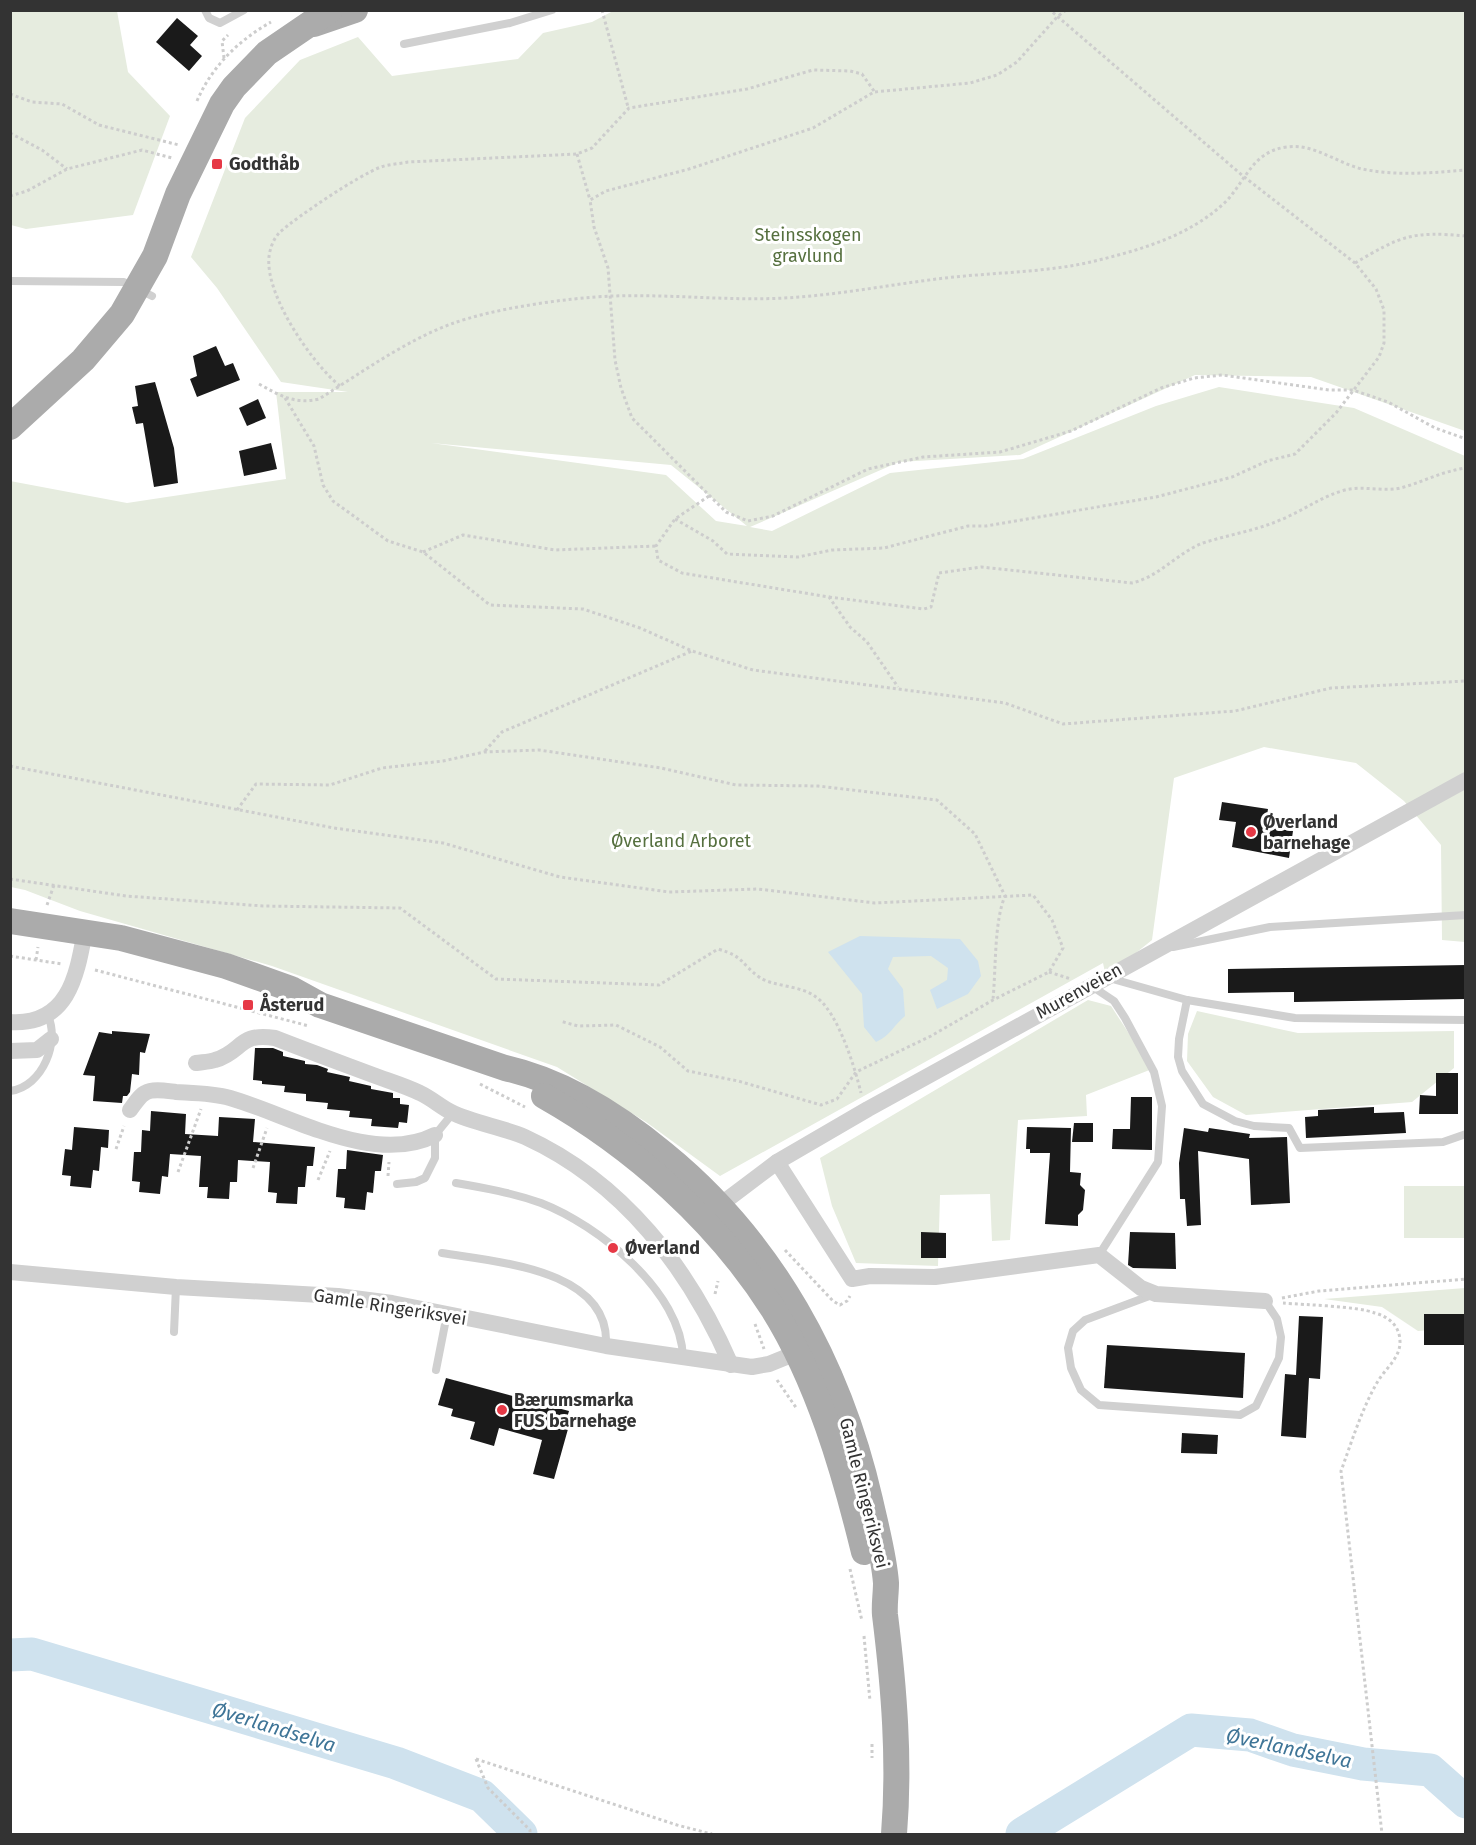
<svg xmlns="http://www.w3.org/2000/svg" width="1476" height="1845" font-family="'Fira Sans',sans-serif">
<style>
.green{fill:#e6ecdf;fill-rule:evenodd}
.water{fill:#cfe2ee}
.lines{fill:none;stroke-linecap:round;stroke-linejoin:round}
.river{stroke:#cfe2ee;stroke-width:33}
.building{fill:#1a1a1a}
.path{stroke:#cdcdcd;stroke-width:3;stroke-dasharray:3 3;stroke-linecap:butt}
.service{stroke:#d0d0d0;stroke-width:8}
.minor{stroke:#d0d0d0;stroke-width:16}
.primary{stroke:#ababab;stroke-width:26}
.poi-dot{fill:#e63946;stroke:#fff;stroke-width:2}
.labels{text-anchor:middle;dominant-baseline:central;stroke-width:6;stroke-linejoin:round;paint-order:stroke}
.poi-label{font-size:18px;font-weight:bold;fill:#333;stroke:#fff;text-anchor:start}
.park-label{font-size:18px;fill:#56703f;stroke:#fff}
.street-label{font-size:18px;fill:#333;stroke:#fff}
.water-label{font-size:20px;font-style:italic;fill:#3f7597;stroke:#fff}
</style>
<rect width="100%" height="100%" fill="#fff"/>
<g class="green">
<polygon points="10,11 117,11 128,72 170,116 133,215 26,229 11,225"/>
<path d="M 613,11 L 1465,11 L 1465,431 L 1311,377 L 1195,375 L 1020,455 L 899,462 L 750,527 L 772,531 L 890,473 L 1023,459 L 1156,406 L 1219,387 L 1354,408 L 1465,456 L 1465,942 L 1442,940 L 1441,845 L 1404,801 L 1356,763 L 1264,747 L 1174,778 L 1152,940 L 1106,977 L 1103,963 L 720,1176 L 646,1122 L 557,1067 L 272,966 L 80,911 L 25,890 L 11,887 L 10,481 L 127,503 L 286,479 L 276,392 L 348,392 L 281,382 L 217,288 L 191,257 L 245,118 L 300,60 L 358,37 L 392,76 L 518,59 L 543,33 L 592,22 ZM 431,443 L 671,465 L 747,526 L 716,521 L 666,475 Z"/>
<polygon points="1088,1000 1111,1006 1152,1069 1086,1095 1087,1116 1018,1120 1010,1240 992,1241 990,1194 940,1195 938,1266 856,1263 832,1206 820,1158"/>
<polygon points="1197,1011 1298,1033 1454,1031 1454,1068 1412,1102 1246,1115 1213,1097 1187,1061 1188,1034"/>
<rect x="1404" y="1186" width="61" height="52"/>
<polygon points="1465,1288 1465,1327 1418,1331 1382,1307 1324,1299"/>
</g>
<path class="water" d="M 860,936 L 960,939 L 978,961 L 981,976 L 968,994 L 937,1009 L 930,990 L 947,980 L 948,968 L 931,956 L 893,957 L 888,969 L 903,989 L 905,1016 C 894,1025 890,1036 876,1042 L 864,1027 L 862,994 L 828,952 Z"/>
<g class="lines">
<g class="river">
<polyline points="10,1655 32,1654 396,1763 482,1796 521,1834"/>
<polyline points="1022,1834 1191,1730 1250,1735 1293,1750 1363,1764 1430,1770 1466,1802"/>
</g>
</g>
<g class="building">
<polygon points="177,18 198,36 190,45 202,56 189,71 156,42"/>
<polygon points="216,346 225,366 233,363 240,380 197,397 190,379 197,376 193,356"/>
<polygon points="155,382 174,448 178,483 154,487 143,423 136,424 132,407 138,406 135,386"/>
<polygon points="258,399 266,418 247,426 239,408"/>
<polygon points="271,443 277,469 244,476 239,451"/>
<polygon points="1222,802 1268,809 1265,827 1293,831 1289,858 1232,847 1236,822 1219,820"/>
<polygon points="1466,965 1466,999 1294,1002 1294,992 1228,993 1228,969"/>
<polygon points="112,1031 150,1034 145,1053 140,1052 139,1075 132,1074 130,1092 127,1096 123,1096 122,1103 93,1101 95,1076 83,1075 99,1032 112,1034"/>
<polygon points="255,1048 273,1048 283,1052 283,1056 305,1061 305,1064 317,1065 328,1069 327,1072 350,1077 349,1081 371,1086 371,1089 393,1093 393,1098 400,1098 400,1104 409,1105 407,1123 399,1122 398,1128 371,1126 372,1119 349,1117 350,1111 327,1109 328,1103 306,1101 306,1094 284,1092 285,1086 262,1084 262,1081 253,1080"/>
<polygon points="1436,1073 1458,1073 1458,1114 1419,1114 1420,1095 1436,1096"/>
<polygon points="1131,1097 1152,1097 1152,1150 1112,1149 1113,1129 1130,1129"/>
<polygon points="1374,1107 1374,1113 1404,1112 1406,1133 1306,1138 1305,1117 1318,1116 1318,1110"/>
<polygon points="151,1111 186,1114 185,1134 218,1136 219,1117 255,1119 253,1142 315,1147 313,1166 307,1166 305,1187 298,1187 297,1204 276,1203 277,1193 268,1192 270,1162 238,1160 237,1182 230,1182 229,1199 207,1198 208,1187 199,1187 201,1156 170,1154 168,1177 162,1176 160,1194 139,1192 140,1182 132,1181 134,1152 141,1152 142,1130 150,1131"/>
<polygon points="1074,1123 1093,1123 1093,1142 1072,1142"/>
<polygon points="74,1127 109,1130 108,1148 101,1147 99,1171 93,1170 91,1188 70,1186 71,1176 62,1175 65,1149 72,1150"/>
<polygon points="1027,1127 1071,1128 1070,1172 1081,1173 1080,1185 1085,1190 1083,1210 1078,1215 1078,1226 1045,1224 1050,1153 1030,1153 1030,1149 1026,1149"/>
<polygon points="1184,1128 1208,1132 1209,1128 1250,1134 1249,1138 1287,1137 1290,1203 1251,1205 1249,1159 1198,1151 1201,1225 1187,1226 1185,1199 1180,1199 1179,1163"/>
<polygon points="347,1150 383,1155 381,1171 375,1171 373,1193 367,1192 365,1210 344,1208 345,1198 336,1197 338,1169 346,1169"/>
<polygon points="921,1232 946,1233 946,1258 921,1258"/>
<polygon points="1130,1232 1175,1233 1176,1269 1133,1268 1128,1265"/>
<rect x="1424" y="1314" width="42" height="31"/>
<polygon points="1299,1316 1323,1317 1320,1379 1309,1378 1306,1438 1281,1436 1285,1374 1296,1375"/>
<polygon points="1107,1345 1245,1353 1243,1398 1104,1388"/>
<polygon points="446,1378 569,1411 564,1428 568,1429 554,1479 533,1474 542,1440 499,1428 494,1446 470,1439 475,1422 451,1416 453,1409 438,1405"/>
<polygon points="1182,1433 1218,1435 1217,1454 1181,1453"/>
</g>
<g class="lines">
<g class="path">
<polyline points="602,10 628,107"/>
<polyline points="1066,10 1057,17 1017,62 997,75 970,83 874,92 813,128 689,169 606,191 590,200 594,227 608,268 615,360 621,388 632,418 726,512 748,521 773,516 868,469 923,457 1000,452 1071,431 1161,388 1194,378 1222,375 1329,390 1353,390 1388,402 1435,428 1466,439"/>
<polyline points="224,58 222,41 228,35"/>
<polyline points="10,94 32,102 62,104 99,125 179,145"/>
<path d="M 197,101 C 212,66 239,40 271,22"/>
<polyline points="10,133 42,150 67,169"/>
<polyline points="577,154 590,200"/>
<polyline points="10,196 27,191 67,169 142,150 172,158"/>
<path d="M 1355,263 C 1401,236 1411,231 1466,236"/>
<path d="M 259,384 C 279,395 295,405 319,399 C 361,373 405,341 451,324 C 495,308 566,298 613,296 C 670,294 728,301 784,298 C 841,295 898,283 954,277 C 1003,272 1052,272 1099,260 C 1143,249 1187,236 1221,206 C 1244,187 1250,151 1287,147 C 1313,143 1337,163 1362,169 C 1396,176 1431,173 1466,170"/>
<path d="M 340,386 C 312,364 257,285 271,248 C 272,243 276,236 280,232 C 298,216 359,175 381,167 C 389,164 399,164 408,162 L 577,154 L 592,148 L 629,108 L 747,89 L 813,70 L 850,71 L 862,74 L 874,91"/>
<polyline points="285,398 314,446 323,485 333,501 388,541 423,552 490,605 583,609 640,628 692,651 753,670 1005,703 1063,724 1235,711 1331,688 1466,681"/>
<polyline points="709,496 675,519 656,546 658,560 682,573 829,597 850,627 867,642 898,687"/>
<polyline points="675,519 713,541 727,554 798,557 832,550 884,548 968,526 986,526 1156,497 1232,477 1267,461 1295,454 1336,413 1379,357 1384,343 1384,310 1376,289 1355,263 1243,176 1050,10"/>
<polyline points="423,552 463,535 555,550 656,546"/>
<path d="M 829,597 L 924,609 L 931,607 L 939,573 L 981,567 L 1132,583 C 1159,577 1177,553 1203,543 C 1231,534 1260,530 1287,517 C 1307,508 1323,496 1345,490 C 1365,485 1385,493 1404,487 C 1425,481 1443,471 1466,468"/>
<polyline points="485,751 502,732 692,651"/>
<polyline points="10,766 334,828 443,843 560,877 669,892 758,889 875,903 1033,895 1052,920 1063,948 1049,972 993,1000 931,1036 856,1072 837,1099 821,1105 738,1081 688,1071 660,1047 616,1025 578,1026 560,1021"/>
<path d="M 237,810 L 256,784 L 330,785 L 382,768 L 443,761 L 484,752 L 539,750 L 661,768 L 736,785 L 818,786 L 937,800 L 975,834 L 1005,896 C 994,922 996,969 993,999"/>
<path d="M 10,879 L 126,896 L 263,906 L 400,908 L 496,979 L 659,985 L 718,949 C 745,957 740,963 759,977 C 773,987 801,985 816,997 C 838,1012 855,1068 861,1093"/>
<polyline points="47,905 54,885"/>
<polyline points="10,956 62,964"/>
<polyline points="36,960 38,947"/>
<polyline points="95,970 309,1026"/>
<polyline points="1049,972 1071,979"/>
<polyline points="480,1084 525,1107"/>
<polyline points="116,1149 124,1126"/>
<polyline points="253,1168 267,1128"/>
<polyline points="178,1172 201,1109"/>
<polyline points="388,1176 389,1162"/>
<polyline points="318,1180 330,1151"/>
<polyline points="785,1250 833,1301 840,1305 847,1301 850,1296"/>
<polyline points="715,1294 718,1281"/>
<polyline points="1282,1298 1319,1291 1466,1279"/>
<path d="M 1283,1303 C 1306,1305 1356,1306 1375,1313 C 1389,1317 1400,1326 1400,1342 C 1400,1358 1386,1368 1378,1381 C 1362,1408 1352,1441 1341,1471 L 1382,1834"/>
<polyline points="755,1324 764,1349"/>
<polyline points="777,1380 797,1409"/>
<polyline points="850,1569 862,1621"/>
<polyline points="864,1636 870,1701"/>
<polyline points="872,1744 872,1758"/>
<polyline points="476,1759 677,1825 712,1834"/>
<polyline points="476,1759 488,1788 530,1830 530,1834"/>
</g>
<g class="service">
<polyline points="205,10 209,18 220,23 244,10"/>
<polyline points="404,44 510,23 552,10"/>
<polyline points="10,281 124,282 152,296"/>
<polyline points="1173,947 1270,927 1466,915"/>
<polyline points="1109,978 1187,1000 1295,1018 1466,1020"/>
<polyline points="1090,985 1114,1001 1125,1018 1154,1072 1162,1106 1158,1162 1099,1255"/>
<polyline points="1187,1000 1179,1039 1178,1057 1182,1071 1203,1104 1235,1121 1254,1126 1289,1128 1300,1148 1443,1142 1466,1134"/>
<path d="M 10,1091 C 43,1087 61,1040 47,1014"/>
<path d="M 456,1183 C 485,1188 513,1193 541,1203 C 598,1225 682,1292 683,1358"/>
<polyline points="397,1184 416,1182 425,1178 435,1158 435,1135 453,1113"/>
<path d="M 442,1253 C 496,1262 611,1269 606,1346"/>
<polyline points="1152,1295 1085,1320 1073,1331 1068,1348 1071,1368 1081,1390 1099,1405 1240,1415 1256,1406 1279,1358 1281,1337 1277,1319 1265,1301"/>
<polyline points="174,1332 176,1287"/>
<polyline points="436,1370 447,1314"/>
</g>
<g class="minor">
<path d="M 10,1022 C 69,1026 77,974 85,931"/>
<polyline points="10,1051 37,1050 51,1039"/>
<path d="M 196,1063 C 202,1062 209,1062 215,1060 C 243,1052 238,1032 275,1038 C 308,1051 341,1063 373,1075 C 389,1081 406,1086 420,1093 C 431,1098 441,1107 451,1112 C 473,1123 502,1127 525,1137 C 623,1182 689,1268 731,1365"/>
<path d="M 130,1110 C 134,1105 139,1096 145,1093 C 153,1088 167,1091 176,1092 C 194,1093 213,1093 230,1098 C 292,1116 374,1166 435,1135"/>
<polyline points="777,1162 852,1279 870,1276 935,1277 1099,1255 1141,1288 1156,1294 1265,1301"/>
<polyline points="712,1211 777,1162 868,1109 1466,780"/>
<polyline points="10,1272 176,1287 338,1296 392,1303 606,1346 752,1367 769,1364 806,1349"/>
</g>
<g class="primary">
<polyline points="314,24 355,10"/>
<polyline points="10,427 83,360 122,314 155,256 178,194 222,104 234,87 267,53 330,10"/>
<path d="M 10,921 L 121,938 L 226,966 L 291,989 L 320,1005 L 505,1068 C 563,1081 618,1116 664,1154 C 772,1242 839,1365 870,1500 C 876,1527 884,1556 886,1583 C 886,1594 884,1605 885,1615 C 894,1688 900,1761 894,1834"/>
<path d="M 544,1096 C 634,1147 717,1221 773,1309 C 818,1381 844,1470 864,1552"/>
</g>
</g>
<g class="poi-dot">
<rect x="211" y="158" width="12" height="12" rx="3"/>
<circle cx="1251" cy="832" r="6"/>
<rect x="242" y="999" width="12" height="12" rx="3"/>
<circle cx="613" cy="1248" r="6"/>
<circle cx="502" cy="1410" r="6"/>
</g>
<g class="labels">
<g class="poi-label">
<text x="229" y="164">Godthåb</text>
<text x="1263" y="822">Øverland<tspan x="1263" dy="21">barnehage</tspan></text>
<text x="260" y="1005">Åsterud</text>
<text x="625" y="1248">Øverland</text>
<text x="514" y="1400">Bærumsmarka<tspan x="514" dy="21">FUS barnehage</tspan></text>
</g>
<g class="park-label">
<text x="808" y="235">Steinsskogen<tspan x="808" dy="21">gravlund</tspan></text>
<text x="681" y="841">Øverland Arboret</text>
</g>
<g class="street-label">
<text transform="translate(1079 991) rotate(-29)">Murenveien</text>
<text transform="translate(390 1307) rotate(9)">Gamle Ringeriksvei</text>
<text transform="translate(864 1493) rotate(76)">Gamle Ringeriksvei</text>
</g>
<g class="water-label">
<text transform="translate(274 1727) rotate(17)">Øverlandselva</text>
<text transform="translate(1289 1748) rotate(12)">Øverlandselva</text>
</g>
</g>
<rect width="1476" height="1845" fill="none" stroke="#333333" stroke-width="24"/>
</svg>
